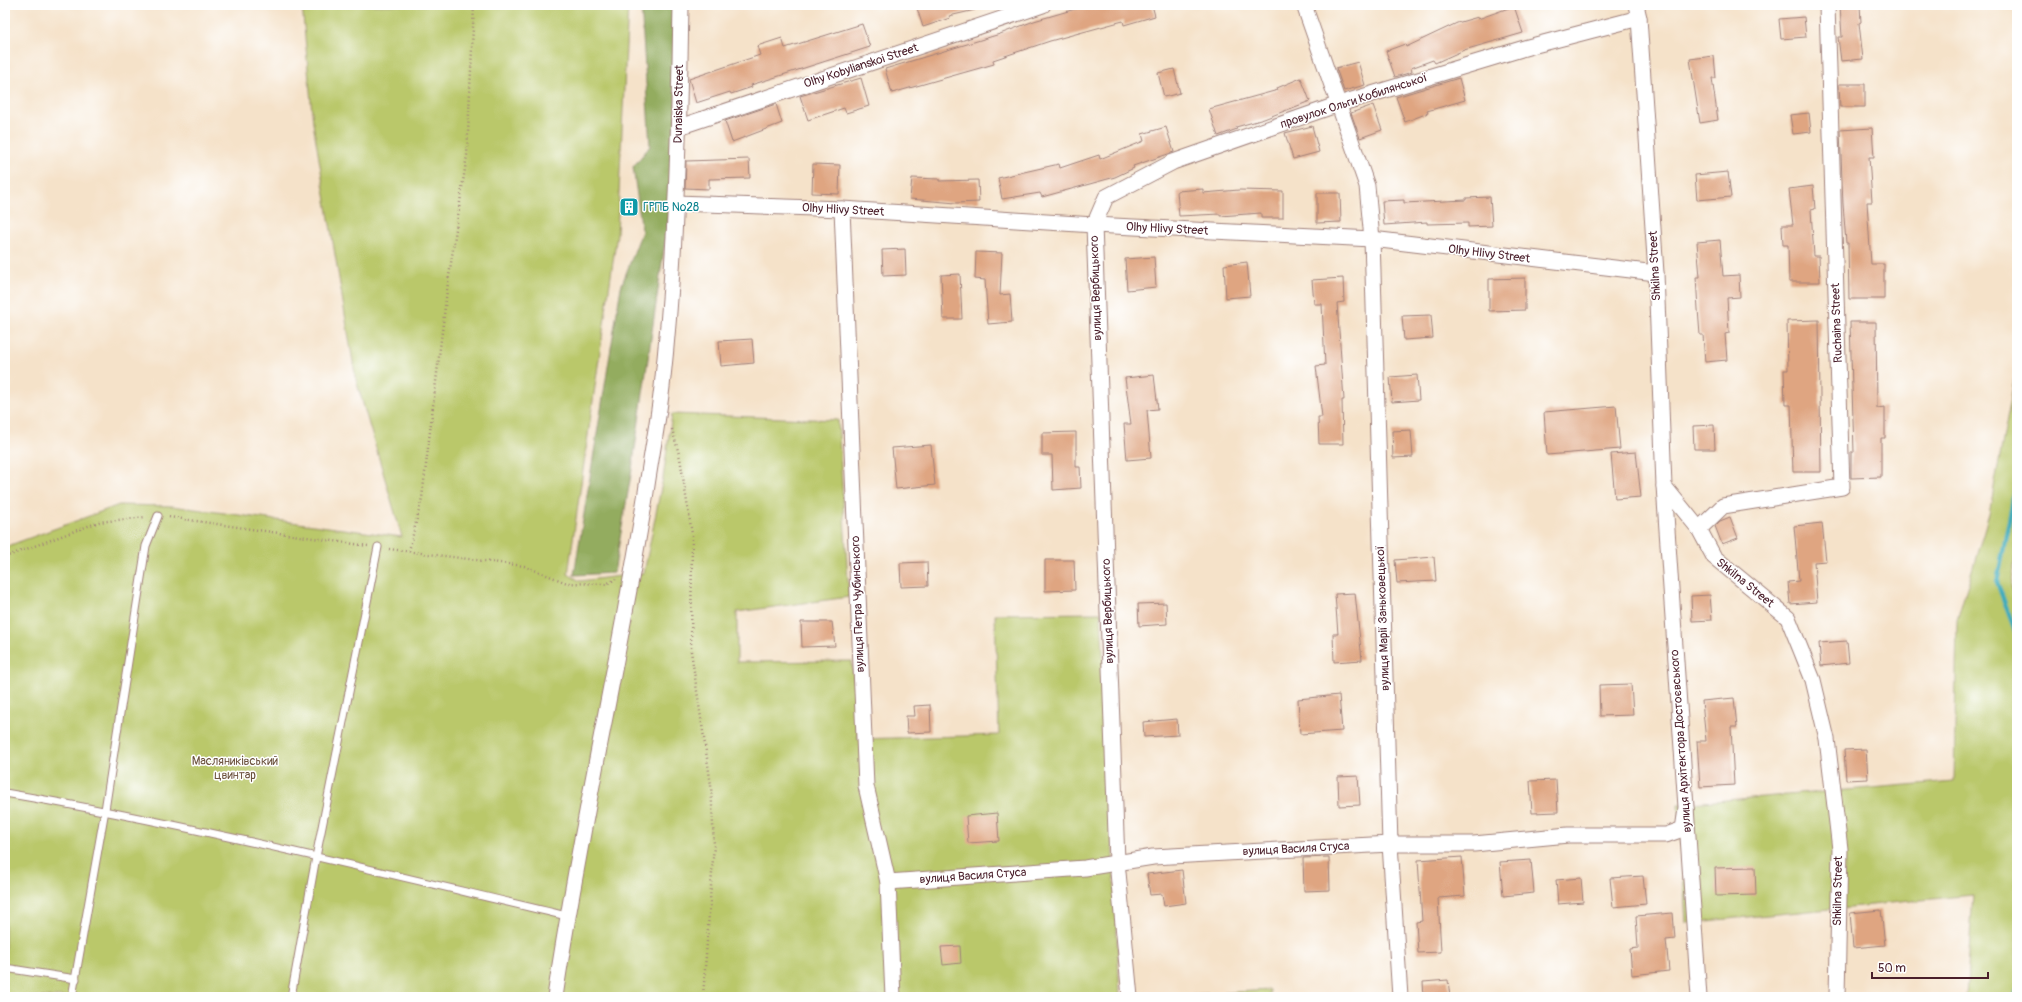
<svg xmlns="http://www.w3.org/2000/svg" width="2022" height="1002" font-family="Pangolin,sans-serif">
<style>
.green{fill:#bac86a;stroke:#82744a}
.forest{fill:#93ac5e;stroke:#6e6644}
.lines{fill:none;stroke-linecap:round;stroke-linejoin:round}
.stream{stroke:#3facbd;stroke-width:4.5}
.building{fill:#dfa581}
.lane-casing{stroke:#a0807a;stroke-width:9}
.street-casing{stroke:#a0807a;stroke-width:17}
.path{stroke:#a0807a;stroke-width:2.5;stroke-dasharray:1 3;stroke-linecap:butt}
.lane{stroke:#fff;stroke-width:7}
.street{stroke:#fff;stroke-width:15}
.labels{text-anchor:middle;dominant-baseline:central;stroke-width:3;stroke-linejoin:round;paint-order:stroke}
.street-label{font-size:12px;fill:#4a1f2b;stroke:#fff}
.culture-label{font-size:12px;fill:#0d838f;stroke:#fff;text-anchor:start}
.park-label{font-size:12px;fill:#6c523e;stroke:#fff}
</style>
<rect width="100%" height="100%" fill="#fff"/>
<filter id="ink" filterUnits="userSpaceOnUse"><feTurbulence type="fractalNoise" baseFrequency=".025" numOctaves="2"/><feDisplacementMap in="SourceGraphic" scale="8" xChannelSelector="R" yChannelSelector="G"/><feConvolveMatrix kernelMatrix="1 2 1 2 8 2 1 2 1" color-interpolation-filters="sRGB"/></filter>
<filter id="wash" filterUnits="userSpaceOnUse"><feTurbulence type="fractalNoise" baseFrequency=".012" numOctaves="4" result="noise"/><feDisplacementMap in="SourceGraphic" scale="16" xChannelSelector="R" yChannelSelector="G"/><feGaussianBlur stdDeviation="0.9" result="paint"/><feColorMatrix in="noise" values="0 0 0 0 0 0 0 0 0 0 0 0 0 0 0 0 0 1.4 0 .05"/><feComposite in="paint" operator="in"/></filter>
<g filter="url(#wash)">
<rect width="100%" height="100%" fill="#f5e2c9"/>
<g class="green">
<polygon points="302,5 628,5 617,234 568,574 580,581 644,573 663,478 672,414 838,420 849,597 737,612 737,662 852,661 858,739 999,735 995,614 1101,613 1120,997 5,997 5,547 119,505 172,506 402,537 356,380 313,123"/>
<polygon points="2017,365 2017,552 2011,587 2017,602 2017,997 1966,997 1973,895 1686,923 1679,804 1954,781 1957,620 1989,514"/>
<polygon points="1270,990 1270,997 1152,997"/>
</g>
<polygon class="forest" points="641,5 675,5 676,166 632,469 614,573 574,575 621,287 642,231 633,167 650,146"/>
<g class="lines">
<g class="stream">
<polyline points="2017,480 1997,582 2017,636"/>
<polyline points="2013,997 2017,991"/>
</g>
</g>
<g id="blocks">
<g class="building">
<polygon points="916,5 974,5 975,10 949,16 950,18 923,27"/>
<polygon points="1081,5 1152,5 1155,16 1124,25 1123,21 1050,41 993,60 994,64 892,93 885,69 1000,34 1034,21 1082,7"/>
<polygon points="1840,5 1860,5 1861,22 1859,23 1863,59 1841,61 1838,37 1842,37"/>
<polygon points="1514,6 1523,33 1464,50 1435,63 1433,60 1411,68 1412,72 1395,77 1386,51 1405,44 1406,47 1457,23 1478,17 1478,19"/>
<polygon points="1804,17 1806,37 1781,39 1779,19"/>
<polygon points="862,24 870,47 751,85 752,87 731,94 730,92 696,103 689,79 760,55 757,46 782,38 785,48"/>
<polygon points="1714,56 1716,78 1712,78 1718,120 1700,123 1690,59"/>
<polygon points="1358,62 1365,85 1344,91 1336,68"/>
<polygon points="1174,69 1180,93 1164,97 1158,73"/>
<polygon points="861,78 869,106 846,113 844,108 808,120 800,96"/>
<polygon points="1301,78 1310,101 1264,119 1236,127 1237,129 1218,136 1209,109 1278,90 1277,88"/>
<polygon points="1459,78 1465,100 1427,111 1428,113 1405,122 1396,97"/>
<polygon points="1839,84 1865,84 1865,107 1840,107"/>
<polygon points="776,104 782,123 732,142 725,121"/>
<polygon points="1373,105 1382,130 1360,138 1351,113"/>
<polygon points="1809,113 1811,132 1793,134 1790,115"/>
<polygon points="1312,126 1319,152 1293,159 1285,133"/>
<polygon points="1166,127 1174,152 1133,166 1134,168 1115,177 1086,185 1042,197 1040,193 1002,199 998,178 1059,164 1060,168 1099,155 1100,159 1144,141 1142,134"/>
<polygon points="1872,128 1874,157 1869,157 1872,202 1867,202 1871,264 1884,264 1884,299 1849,299 1848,243 1846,243 1843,204 1840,130"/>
<polygon points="749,159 750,178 709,179 709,189 685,188 686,161"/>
<polygon points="813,164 840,165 839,194 812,193"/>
<polygon points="1728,172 1731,197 1697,200 1695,175"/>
<polygon points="912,178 939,179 939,181 978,180 979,202 956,203 910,199"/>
<polygon points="1813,186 1815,209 1811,210 1814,256 1819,256 1820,282 1789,282 1788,245 1783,245 1782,225 1793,225 1789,189"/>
<polygon points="1203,189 1203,193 1239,190 1283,191 1283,218 1261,218 1261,213 1220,216 1220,214 1179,216 1177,191"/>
<polygon points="1317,193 1340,193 1341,222 1317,223"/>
<polygon points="1490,197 1492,226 1468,227 1468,223 1427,224 1427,222 1384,225 1382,201 1404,200 1404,203 1466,200 1466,198"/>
<polygon points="1720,240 1723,276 1739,275 1740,297 1727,298 1729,333 1725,334 1727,360 1705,362 1703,335 1700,335 1698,309 1696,277 1700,277 1697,242"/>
<polygon points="905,249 906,275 883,276 882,250"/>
<polygon points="976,252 1002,253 1000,295 1010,294 1012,322 988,324 985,280 975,279"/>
<polygon points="1154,257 1156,287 1127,290 1125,259"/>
<polygon points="1247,262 1250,296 1226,298 1224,265"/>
<polygon points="960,274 962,319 943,319 941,275"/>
<polygon points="1343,278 1344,302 1337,303 1344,400 1342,400 1343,444 1319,444 1318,417 1322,417 1316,366 1325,365 1322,304 1314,304 1312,280"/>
<polygon points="1525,278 1525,310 1489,311 1489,279"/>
<polygon points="1431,315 1433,338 1404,340 1402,316"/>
<polygon points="1819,320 1821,472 1793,472 1791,405 1785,405 1784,370 1788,370 1787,321"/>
<polygon points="1850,322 1876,322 1877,408 1885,407 1885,438 1881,438 1881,477 1851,478 1851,452 1854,452"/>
<polygon points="752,339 754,363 721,366 719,341"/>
<polygon points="1154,375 1158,409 1147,410 1151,458 1127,460 1124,424 1131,424 1125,378"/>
<polygon points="1417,375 1419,400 1392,402 1390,377"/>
<polygon points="1616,406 1620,449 1547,455 1544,412"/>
<polygon points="1714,425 1715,449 1694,449 1693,426"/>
<polygon points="1411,430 1413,457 1393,458 1392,431"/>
<polygon points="1076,432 1076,467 1080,467 1081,488 1053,490 1052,455 1042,455 1042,433"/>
<polygon points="931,445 935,485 896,489 892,448"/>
<polygon points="1636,452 1641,497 1615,499 1611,454"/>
<polygon points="1730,517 1738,538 1722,544 1715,526 1720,521"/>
<polygon points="1822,523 1826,561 1814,562 1817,602 1790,604 1788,582 1799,581 1794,526"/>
<polygon points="1434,557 1436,581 1397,583 1395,560"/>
<polygon points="1045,560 1074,560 1075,590 1045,591"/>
<polygon points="927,562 928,586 901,587 900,563"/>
<polygon points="1355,593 1362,660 1334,662 1333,634 1338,634 1335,594"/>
<polygon points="1710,595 1712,620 1692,621 1691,596"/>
<polygon points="1166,603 1167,624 1139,626 1138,604"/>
<polygon points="801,622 832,622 835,646 802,647"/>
<polygon points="1847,641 1849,663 1821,666 1819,643"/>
<polygon points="1631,684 1633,715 1600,716 1599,685"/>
<polygon points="1339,695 1342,731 1300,734 1298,699"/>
<polygon points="1734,698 1737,727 1731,727 1734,785 1700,787 1697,741 1706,741 1702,701"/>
<polygon points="930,705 931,732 907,733 906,716 915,716 914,706"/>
<polygon points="1177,719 1178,735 1144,737 1143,722"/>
<polygon points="1866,749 1868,779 1846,780 1844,750"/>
<polygon points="1358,776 1360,805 1339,806 1338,777"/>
<polygon points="1556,780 1558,812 1532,813 1530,781"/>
<polygon points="997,813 999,841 968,843 966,816"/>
<polygon points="1329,857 1330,890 1304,891 1303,858"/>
<polygon points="1462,857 1465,896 1438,898 1441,952 1418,953 1416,922 1422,921 1418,860"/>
<polygon points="1531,860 1534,893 1503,896 1500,862"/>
<polygon points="1755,867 1756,895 1716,896 1715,868"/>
<polygon points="1182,870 1186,903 1164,906 1162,894 1150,895 1147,874"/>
<polygon points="1643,876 1646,904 1613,907 1610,878"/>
<polygon points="1581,878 1583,902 1558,904 1556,880"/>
<polygon points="1881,910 1885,945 1853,948 1850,913"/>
<polygon points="1673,913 1675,939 1666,940 1669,971 1632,975 1630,949 1638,948 1636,916"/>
<polygon points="960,946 961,963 943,965 941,947"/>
<polygon points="1448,980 1450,997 1424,997 1423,982"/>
</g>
</g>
</g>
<g filter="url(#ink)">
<use href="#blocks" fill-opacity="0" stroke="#a0807a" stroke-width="1"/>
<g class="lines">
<g class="lane-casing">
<g id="lane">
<path d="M 5,793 C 194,825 380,872 567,916"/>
<polyline points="5,968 76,979"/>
<polyline points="72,997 105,810 146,546 158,516"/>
<polyline points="291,997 316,857 378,547"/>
</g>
</g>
<g class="street-casing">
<g id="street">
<polyline points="1304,5 1367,186 1372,239 1390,844 1400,997"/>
<polyline points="1636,5 1639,18 1656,273 1664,486 1699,529 1714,557 1788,618 1813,680 1827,739 1840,849 1837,997"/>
<polyline points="679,127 1043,5"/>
<polyline points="676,203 842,209 1094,225 1372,239 1656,273"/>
<polyline points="842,209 866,786 888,882 893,997"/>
<polyline points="1664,486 1699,997"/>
<polyline points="1699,529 1723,506 1842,487 1827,5"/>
<polyline points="888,882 1085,868 1153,857 1390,844 1474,844 1568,835 1666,835 1683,829 1686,809"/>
<path d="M 555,997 C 580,828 619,661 646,492 C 651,457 658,422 662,387 C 676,260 679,132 681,5"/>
<polyline points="1130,997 1117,862 1094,225 1106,197 1173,162 1339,104 1528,47 1639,18"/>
</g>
</g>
<g class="path">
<polyline points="672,429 680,458 692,534 691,651 711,785 714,845 703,997"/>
<polyline points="169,517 368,546"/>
<polyline points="389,549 524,566 567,583 606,584 616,579"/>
<polyline points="409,551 422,498 447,290 467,155 474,5"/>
<polyline points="5,557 99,522 146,517"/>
</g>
<use href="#lane" class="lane"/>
<use href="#street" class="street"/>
</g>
</g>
<defs>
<g id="building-square" transform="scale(1)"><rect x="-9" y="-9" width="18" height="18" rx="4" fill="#0f9aa8" stroke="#fff"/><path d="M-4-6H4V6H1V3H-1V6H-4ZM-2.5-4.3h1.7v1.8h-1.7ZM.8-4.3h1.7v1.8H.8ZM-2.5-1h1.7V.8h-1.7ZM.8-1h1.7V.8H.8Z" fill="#fff"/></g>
</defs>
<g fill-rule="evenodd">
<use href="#building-square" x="629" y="207"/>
</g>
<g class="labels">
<g class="street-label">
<text transform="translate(861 66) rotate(-18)">Olhy Kobylianskoi Street</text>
<text transform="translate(1354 101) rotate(-18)">провулок Ольги Кобилянської</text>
<text transform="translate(679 104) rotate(-89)">Dunaiska Street</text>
<text transform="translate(843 210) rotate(3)">Olhy Hlivy Street</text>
<text transform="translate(1167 229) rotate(3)">Olhy Hlivy Street</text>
<text transform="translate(1489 254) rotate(7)">Olhy Hlivy Street</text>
<text transform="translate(1655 266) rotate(-93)">Shkilna Street</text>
<text transform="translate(1096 288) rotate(-92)">вулиця Вербицького</text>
<text transform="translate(1837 323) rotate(-92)">Ruchaina Street</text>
<text transform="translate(1745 583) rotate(39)">Shkilna Street</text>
<text transform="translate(858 604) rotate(-92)">вулиця Петра Чубинського</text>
<text transform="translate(1108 611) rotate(-92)">вулиця Вербицького</text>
<text transform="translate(1383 618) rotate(-92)">вулиця Марії Заньковецької</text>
<text transform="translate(1681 741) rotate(-94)">вулиця Архітектора Достоєвського</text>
<text transform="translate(1296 849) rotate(-3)">вулиця Василя Стуса</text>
<text transform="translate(973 876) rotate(-4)">вулиця Василя Стуса</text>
<text transform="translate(1838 891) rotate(-89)">Shkilna Street</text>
</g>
<g class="culture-label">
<text x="643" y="207">ГРПБ №28</text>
</g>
<g class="park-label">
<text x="235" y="761">Масляниківський<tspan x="235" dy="14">цвинтар</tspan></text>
</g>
</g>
<rect width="2022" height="1002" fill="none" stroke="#fff" stroke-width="20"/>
<path d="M1872 972v6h116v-6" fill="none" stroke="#4a1f2b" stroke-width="2"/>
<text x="1878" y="972" font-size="12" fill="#4a1f2b" stroke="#ffffff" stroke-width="3" paint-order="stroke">50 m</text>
</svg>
